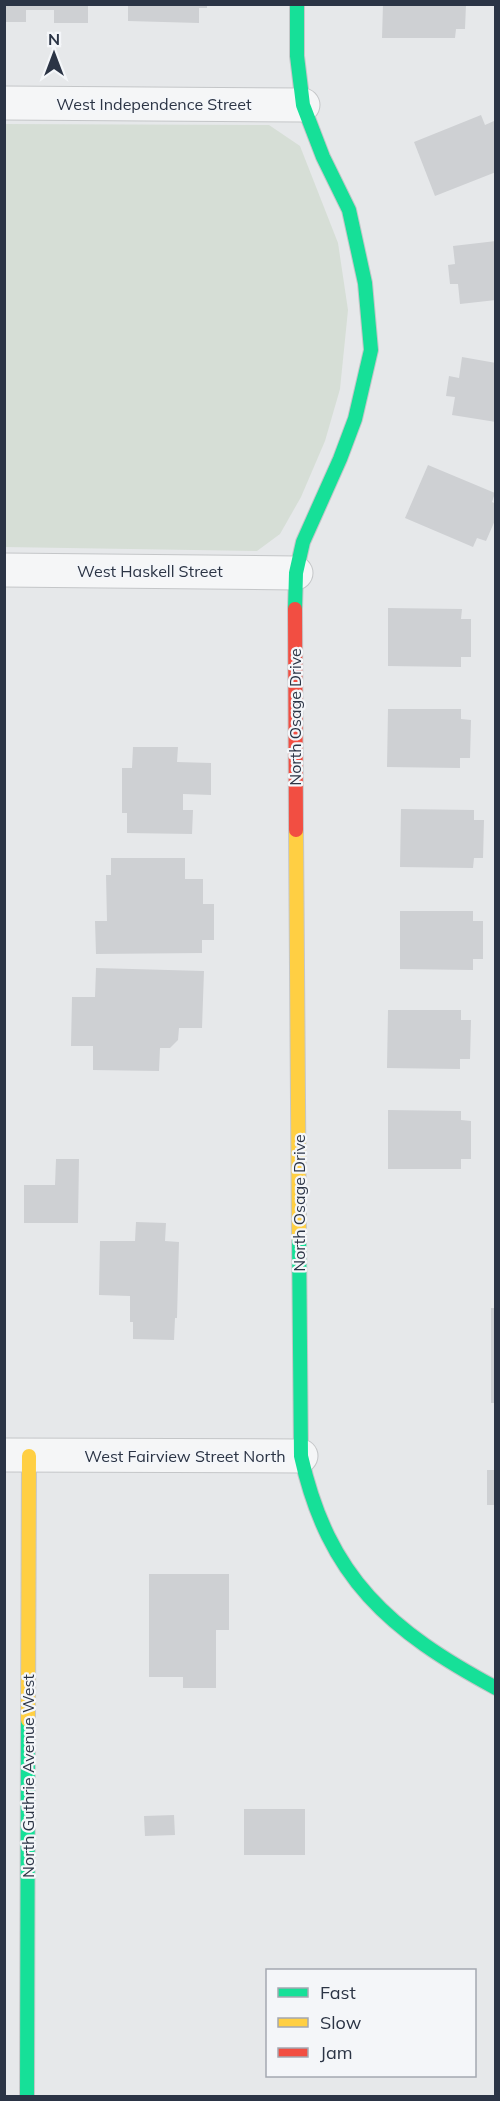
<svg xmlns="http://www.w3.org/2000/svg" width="500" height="2101" font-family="Mulish,sans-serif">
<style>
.green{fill:#d6ded6}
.building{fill:#ced0d3}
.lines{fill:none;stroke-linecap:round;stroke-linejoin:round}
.street-casing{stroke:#c4c6c8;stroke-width:35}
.fast-casing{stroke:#c4c6c8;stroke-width:16}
.slow-casing{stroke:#c4c6c8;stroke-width:16}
.jam-casing{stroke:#c4c6c8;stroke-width:16}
.street{stroke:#f5f6f7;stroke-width:33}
.fast{stroke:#16e098;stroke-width:14}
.slow{stroke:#ffcf43;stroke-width:14}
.jam{stroke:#f24e42;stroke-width:14}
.labels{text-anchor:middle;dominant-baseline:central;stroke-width:4.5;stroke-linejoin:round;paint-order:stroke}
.street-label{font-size:16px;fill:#2b3445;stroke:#f4f6f9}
</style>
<rect width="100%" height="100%" fill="#e6e8ea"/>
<polygon class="green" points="5,124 269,125 300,146 338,243 348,310 340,389 325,441 301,497 280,534 257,551 5,547"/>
<g class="building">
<polygon points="4,4 88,4 88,23 54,23 54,10 26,10 26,22 4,22"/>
<polygon points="128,4 207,4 207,8 199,8 199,23 128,21"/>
<polygon points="383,4 466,4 465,29 456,29 455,38 382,38"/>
<polygon points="481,115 485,125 494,121 496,124 496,172 435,196 414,142"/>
<polygon points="496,241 496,300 460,304 458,284 450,284 448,265 455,264 453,246"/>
<polygon points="462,357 496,363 496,422 452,415 455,397 446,396 449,376 459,378"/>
<polygon points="428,465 495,493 492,502 496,504 496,518 486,541 477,538 473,547 405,518"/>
<polygon points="388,608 462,609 461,619 471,619 471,657 461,657 461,667 388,666"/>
<polygon points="388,709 461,709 461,719 471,720 470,758 460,758 460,768 387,767"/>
<polygon points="133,747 178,747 177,762 211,763 211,795 183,794 183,810 193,810 192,834 127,833 127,813 122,813 122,768 132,768"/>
<polygon points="401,809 474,810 474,820 484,820 483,858 474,858 473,868 400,867"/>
<polygon points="111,858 185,858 185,879 203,879 203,904 214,904 214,940 202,940 202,953 96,954 95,921 107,921 106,875 111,875"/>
<polygon points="400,911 473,911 473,921 483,921 483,959 473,959 473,970 400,969"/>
<polygon points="96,968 204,971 202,1028 179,1028 178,1040 170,1048 160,1048 159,1071 93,1070 93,1046 71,1046 72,997 95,997"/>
<polygon points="388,1010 461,1010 461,1020 471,1020 470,1059 460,1059 460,1069 387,1068"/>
<polygon points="388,1110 461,1111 461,1120 471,1121 471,1159 461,1159 461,1169 388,1169"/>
<polygon points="56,1159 79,1159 78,1223 24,1223 24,1185 55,1185"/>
<polygon points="136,1222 166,1223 165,1241 179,1242 177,1318 175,1318 174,1340 133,1339 133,1322 130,1322 130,1296 99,1295 100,1241 135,1241"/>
<rect x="491" y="1308" width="5" height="95"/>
<rect x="487" y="1470" width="9" height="35"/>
<polygon points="149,1574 229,1574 229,1630 216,1630 216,1688 183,1688 183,1677 149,1677"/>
<rect x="244" y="1809" width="61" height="46"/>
<polygon points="174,1815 175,1835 145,1836 144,1816"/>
</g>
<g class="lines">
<g class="street-casing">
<g id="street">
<polyline points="4,103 303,105"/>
<polyline points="4,570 296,573"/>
<polyline points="4,1455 301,1456"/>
</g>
</g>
<g class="fast-casing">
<g id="fast">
<polyline points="295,609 296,573 303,542 340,459 355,419 371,350 365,283 349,210 323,157 303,105 297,56 297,4"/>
<path d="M 299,1237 L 301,1456 C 328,1578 390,1631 496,1688"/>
<polyline points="27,2096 28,1720"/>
</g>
</g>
<g class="slow-casing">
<g id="slow">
<polyline points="296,830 299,1237"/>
<polyline points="28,1720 29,1456"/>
</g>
</g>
<g class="jam-casing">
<polyline id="jam" points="295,609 296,830"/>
</g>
<use href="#street" class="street"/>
<use href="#fast" class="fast"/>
<use href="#slow" class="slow"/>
<use href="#jam" class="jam"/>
</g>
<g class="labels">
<g class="street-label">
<text x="154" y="104">West Independence Street</text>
<text x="150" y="571">West Haskell Street</text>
<text transform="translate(295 717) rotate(-90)">North Osage Drive</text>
<text transform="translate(299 1203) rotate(-90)">North Osage Drive</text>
<text x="185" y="1456">West Fairview Street North</text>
<text transform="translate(28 1776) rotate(-90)">North Guthrie Avenue West</text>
</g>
</g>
<rect width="500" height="2101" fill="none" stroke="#2b3445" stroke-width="12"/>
<rect x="266" y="1969" width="210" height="108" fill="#f4f6f9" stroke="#a4a8b1" stroke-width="1.5"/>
<rect x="278" y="1988" width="30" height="9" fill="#16e098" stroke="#a4a8b1" stroke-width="1.5"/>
<text x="320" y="1999" font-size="18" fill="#2b3445">Fast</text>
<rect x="278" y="2018" width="30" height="9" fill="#ffcf43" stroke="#a4a8b1" stroke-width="1.5"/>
<text x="320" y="2029" font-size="18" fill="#2b3445">Slow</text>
<rect x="278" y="2048" width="30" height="9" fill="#f24e42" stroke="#a4a8b1" stroke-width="1.5"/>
<text x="320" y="2059" font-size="18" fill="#2b3445">Jam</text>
<g transform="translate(54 54)" stroke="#f4f6f9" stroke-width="4.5" paint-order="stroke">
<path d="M0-4.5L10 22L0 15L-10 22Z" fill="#2b3445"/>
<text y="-9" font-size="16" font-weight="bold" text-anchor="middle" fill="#2b3445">N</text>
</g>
</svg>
